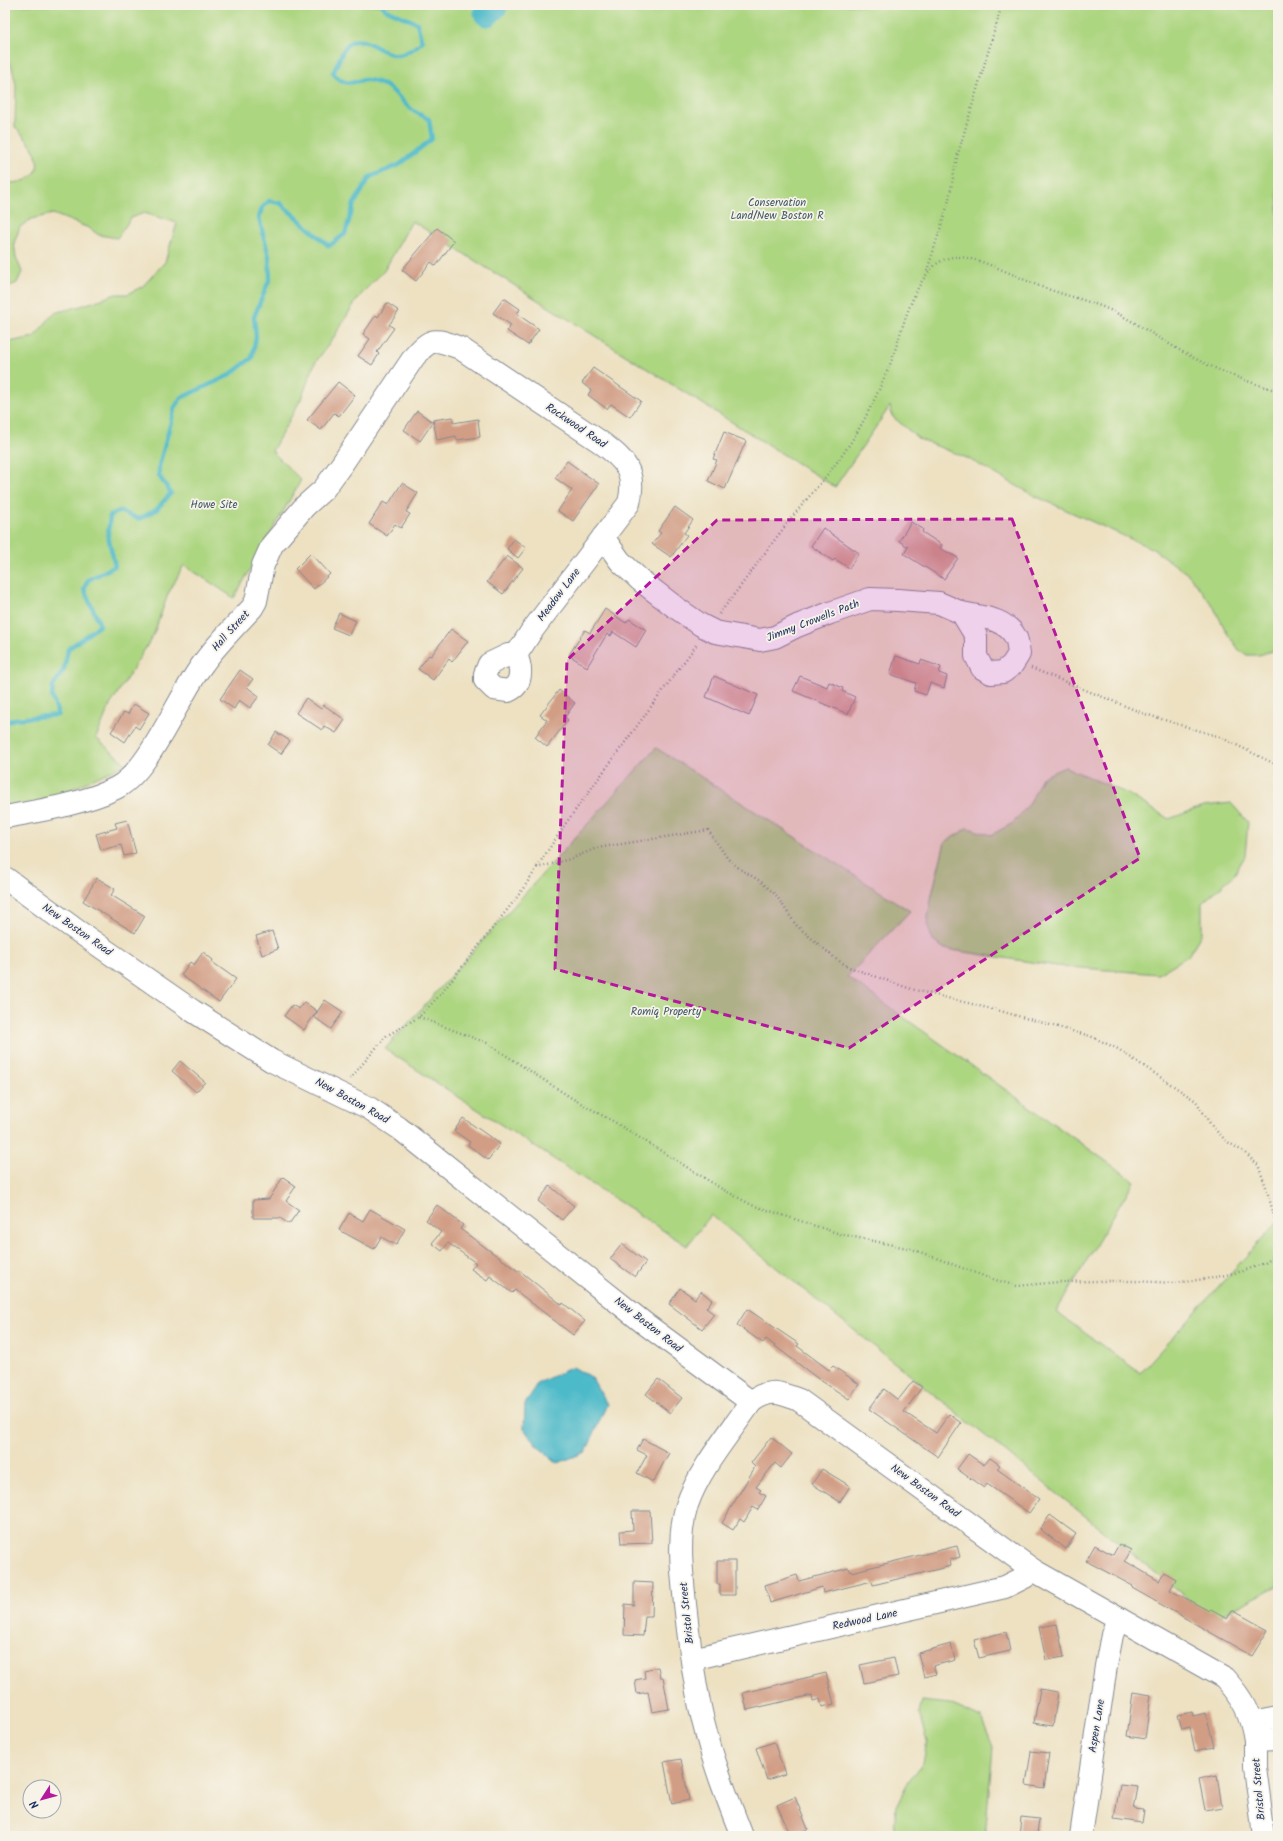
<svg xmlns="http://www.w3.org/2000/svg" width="1283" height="1841" font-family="Kalam,sans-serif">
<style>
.green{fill:#add681;stroke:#648270}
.water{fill:#4ebac9;stroke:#347494}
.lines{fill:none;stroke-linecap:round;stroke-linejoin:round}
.stream{stroke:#4ebac9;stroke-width:4.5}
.river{stroke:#4ebac9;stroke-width:27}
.building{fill:#d19d85}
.minor-casing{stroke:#848890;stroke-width:24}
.path{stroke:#848890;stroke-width:2.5;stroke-dasharray:1 3;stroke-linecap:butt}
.minor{stroke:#fff;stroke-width:22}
.marked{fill:#b5179e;fill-opacity:0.2;stroke:#b5179e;stroke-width:3;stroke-dasharray:8 5;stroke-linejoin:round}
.labels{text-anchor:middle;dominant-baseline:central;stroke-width:3.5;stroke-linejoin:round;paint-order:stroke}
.park-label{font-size:11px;fill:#405967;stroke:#f7f3e8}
.street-label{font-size:11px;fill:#1b2f5e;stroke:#f7f3e8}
</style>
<rect width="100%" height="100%" fill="#f7f3e8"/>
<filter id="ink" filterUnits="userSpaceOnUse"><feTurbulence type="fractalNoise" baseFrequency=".025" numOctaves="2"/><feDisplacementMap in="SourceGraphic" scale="8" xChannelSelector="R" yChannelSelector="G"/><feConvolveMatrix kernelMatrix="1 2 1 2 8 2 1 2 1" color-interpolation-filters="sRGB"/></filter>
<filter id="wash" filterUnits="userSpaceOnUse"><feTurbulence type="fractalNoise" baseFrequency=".012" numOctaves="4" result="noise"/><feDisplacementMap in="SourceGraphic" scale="16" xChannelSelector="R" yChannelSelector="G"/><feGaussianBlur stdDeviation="0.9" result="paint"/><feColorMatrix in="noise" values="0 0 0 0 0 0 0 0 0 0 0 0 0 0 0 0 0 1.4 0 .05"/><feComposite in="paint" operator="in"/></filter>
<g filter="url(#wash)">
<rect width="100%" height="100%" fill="#ede1c2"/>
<g class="green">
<path d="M 5,5 L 1278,5 L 1278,649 L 1259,655 L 1247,655 L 1239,650 L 1227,633 L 1213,606 L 1189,575 L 1153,549 L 1035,496 L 967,458 L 919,439 L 892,416 L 890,406 L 835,487 L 412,221 L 384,271 L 365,290 L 354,304 L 334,337 L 315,363 L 301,399 L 272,451 L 301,480 L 234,598 L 184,565 L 168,594 L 153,636 L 109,707 L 96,738 L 126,764 L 5,820 L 5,340 L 9,342 L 34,337 L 54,313 L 81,306 L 116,294 L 128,294 L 143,286 L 165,262 L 177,223 L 144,213 L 131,218 L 117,238 L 99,235 L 89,228 L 53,214 L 31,219 L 20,227 L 14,243 L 16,257 L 22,272 L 17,283 L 5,288 L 5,182 C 20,185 41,178 37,159 C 35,147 23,136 15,127 L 16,85 L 12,67 L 5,57 Z"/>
<polygon points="656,748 910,911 847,977 1134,1181 1056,1312 1140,1373 1278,1221 1278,1586 1213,1619 711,1215 687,1246 385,1049"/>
<polygon points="1065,767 1126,793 1169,819 1204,806 1231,803 1248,822 1245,856 1234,875 1202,903 1202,933 1188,956 1158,974 1057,966 945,949 933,941 927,924 932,894 945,842 968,828 991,835 1013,823 1030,803 1042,777"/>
<polygon points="922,1701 950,1704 981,1718 993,1748 985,1836 894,1836 896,1806 907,1784 923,1763 927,1742 919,1714"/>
</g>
<polygon class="water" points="573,1367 592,1378 607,1404 586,1452 558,1463 536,1445 524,1429 525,1404 538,1383"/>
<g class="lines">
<g class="stream">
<polyline points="478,5 487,13"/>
<path d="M 5,723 L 14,719 L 58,715 L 52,696 L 53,686 L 64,669 L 68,649 L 100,625 L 84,589 L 88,580 L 115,566 L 108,536 L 110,516 L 119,511 L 139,519 L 156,510 L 171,493 L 159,476 L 159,466 L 175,407 L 181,398 L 228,376 L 252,358 L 256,337 L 254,317 L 270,278 L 269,257 L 259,218 L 262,208 L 269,201 L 280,203 L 329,246 L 345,234 L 354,204 L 370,177 L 399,165 L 432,139 L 429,119 C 423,116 415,113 410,108 C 394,95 395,87 373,81 C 356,76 349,92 333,73 C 337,66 342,50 347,45 C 363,30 383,57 399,55 C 408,54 415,47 422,42 L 417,23 L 385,9 L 381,5"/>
</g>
<polyline class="river" points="487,13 495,5"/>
</g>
<g id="blocks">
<g class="building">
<polygon points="437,228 454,241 436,266 431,262 416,281 402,270"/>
<polygon points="504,298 520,309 517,314 539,329 528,345 507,331 511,325 493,313"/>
<polygon points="387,303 399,311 389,325 394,328 377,352 379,354 372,365 358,356 370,339 363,334 376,315 378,317"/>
<polygon points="593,368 641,401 630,417 611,404 607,409 588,395 591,390 582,383"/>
<polygon points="338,382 355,395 339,416 334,413 321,430 307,420"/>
<polygon points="417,411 433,422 420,441 404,430"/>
<polygon points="453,417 453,423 478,419 480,437 457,440 456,436 437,440 433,420"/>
<polygon points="724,432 746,441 725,489 708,481 717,460 713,459"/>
<polygon points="567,461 599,484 573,521 558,511 572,490 555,478"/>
<polygon points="402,483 418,493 406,512 410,514 401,528 395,524 387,536 369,524 383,502 388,505"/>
<polygon points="675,507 693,520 684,533 687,535 671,557 652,544 661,533 658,531"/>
<polygon points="911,522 923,529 922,532 942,545 940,548 958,558 944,579 904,554 908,547 899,541"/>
<polygon points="823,528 859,553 849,568 835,559 833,561 811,546"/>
<polygon points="514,539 526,548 518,558 507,549"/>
<polygon points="311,553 330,574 314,589 295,569"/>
<polygon points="507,556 523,568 503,594 487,582"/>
<polygon points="605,609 626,623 629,619 646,630 636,647 613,632 611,636 607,634 587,667 569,655 585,630 590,633"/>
<polygon points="339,613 356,621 349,635 332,628"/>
<polygon points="451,629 468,641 452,662 449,659 433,680 418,669 429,655 431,656"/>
<polygon points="896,656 920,664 921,660 941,667 939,673 947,676 944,688 930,683 926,695 914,691 916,683 890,674"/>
<polygon points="240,670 253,679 247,687 259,696 250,708 239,700 234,709 220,699"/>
<polygon points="714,676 758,695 749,716 706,697"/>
<polygon points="800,676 827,687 829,682 843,688 842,691 855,697 848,714 793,691"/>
<polygon points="559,690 575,703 565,717 568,720 547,747 535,737 547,720 540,715"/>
<polygon points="306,698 321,709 324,705 345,720 336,733 324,726 322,730 296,713"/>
<polygon points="134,704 149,713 139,729 135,726 125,742 111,732 124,712 128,714"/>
<polygon points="276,732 290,741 281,754 268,745"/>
<polygon points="127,820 136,853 124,856 121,845 101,850 96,834 117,828 115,823"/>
<polygon points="97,878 115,889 111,895 145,916 135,933 83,901"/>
<polygon points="272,931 278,949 262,955 256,936"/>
<polygon points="203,952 213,960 212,962 236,979 219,1002 181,975 190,962 194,965"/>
<polygon points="325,1000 343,1012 331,1029 314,1017"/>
<polygon points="304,1002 317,1011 304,1030 284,1016 292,1005 299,1009"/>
<polygon points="180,1061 205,1082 196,1092 172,1071"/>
<polygon points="463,1118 500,1144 488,1160 468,1145 470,1142 454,1131"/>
<polygon points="283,1177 296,1186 286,1201 299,1210 289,1224 280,1218 253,1218 253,1200 269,1199"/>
<polygon points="550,1186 574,1206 562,1220 538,1201"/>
<polygon points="437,1205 463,1225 460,1229 518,1271 519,1270 562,1305 563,1303 585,1321 573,1335 515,1290 512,1293 490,1276 487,1280 471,1269 476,1263 448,1243 442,1251 432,1243 441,1232 426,1220"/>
<polygon points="370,1209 405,1229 396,1245 381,1237 374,1249 339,1230 349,1213 363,1221"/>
<polygon points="622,1244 646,1262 635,1277 610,1259"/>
<polygon points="680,1288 695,1299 701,1291 712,1300 706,1308 714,1314 702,1329 669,1304"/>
<polygon points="747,1309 799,1344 797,1346 829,1370 833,1366 859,1384 849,1399 817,1378 766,1339 763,1343 737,1325"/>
<polygon points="658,1379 682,1398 670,1413 646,1394"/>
<polygon points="913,1381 922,1387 904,1412 936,1433 949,1414 961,1423 938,1457 869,1409 884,1389 898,1400"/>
<polygon points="771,1437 792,1454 781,1468 775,1463 756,1487 761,1490 759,1492 766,1496 758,1510 753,1507 744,1522 740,1519 733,1530 722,1523 755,1467 751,1463"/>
<polygon points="643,1439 669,1453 653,1482 637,1473 647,1455 637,1450"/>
<polygon points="968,1454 984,1465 990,1458 1000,1465 997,1469 1039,1499 1029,1513 987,1484 984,1488 957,1469"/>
<polygon points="822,1469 850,1486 840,1502 812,1484"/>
<polygon points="632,1511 650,1511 652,1543 621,1544 620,1531 633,1530"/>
<polygon points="1050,1515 1076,1534 1066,1549 1040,1529"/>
<polygon points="1119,1544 1131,1550 1125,1561 1159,1581 1164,1572 1176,1579 1170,1590 1209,1611 1211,1609 1227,1618 1232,1610 1268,1630 1252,1656 1132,1588 1133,1586 1086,1561 1095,1545 1113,1555"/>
<polygon points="957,1546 960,1557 950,1560 951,1566 873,1585 872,1581 823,1593 822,1587 770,1603 765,1585 797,1575 799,1581 849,1568 851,1572"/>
<polygon points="717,1561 735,1561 735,1595 720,1595 720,1584 717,1584"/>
<polygon points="634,1582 653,1583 652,1616 645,1616 643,1636 624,1635 625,1604 634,1605"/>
<polygon points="1057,1624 1064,1657 1046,1660 1039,1627"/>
<polygon points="1006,1632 1010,1651 979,1658 974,1640"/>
<polygon points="951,1644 955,1660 933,1666 936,1674 924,1677 918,1653"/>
<polygon points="894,1658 898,1676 864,1683 860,1665"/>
<polygon points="658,1667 660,1677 663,1677 669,1709 652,1712 648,1692 637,1694 635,1680 645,1678 644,1670"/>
<polygon points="826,1673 834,1704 822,1707 820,1699 813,1701 812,1695 747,1710 743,1693"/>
<polygon points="1040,1689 1058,1692 1053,1726 1034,1723"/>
<polygon points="1133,1692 1151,1695 1145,1739 1127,1736"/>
<polygon points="1192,1712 1193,1716 1206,1713 1214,1747 1195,1751 1190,1728 1182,1730 1178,1715"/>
<polygon points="774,1742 785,1774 767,1780 756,1748"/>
<polygon points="1031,1751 1049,1753 1044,1788 1026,1785"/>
<polygon points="681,1759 689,1800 672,1804 664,1762"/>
<polygon points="1217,1775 1222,1807 1205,1810 1199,1779"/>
<polygon points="1120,1785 1138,1787 1134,1809 1144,1810 1142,1823 1114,1819"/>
<polygon points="795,1797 808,1829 791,1836 777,1805"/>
<polygon points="1021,1817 1039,1819 1037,1836 1019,1836"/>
</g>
</g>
</g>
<g filter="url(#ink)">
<use href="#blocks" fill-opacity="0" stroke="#848890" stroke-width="1"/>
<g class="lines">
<g class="minor-casing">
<g id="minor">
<path d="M 603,537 L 620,561 L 640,580 L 675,607 L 701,625 L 715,632 L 760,640 L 775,637 L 797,626 L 830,613 L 870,599 L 898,600 L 939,603 L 962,613 L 976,636 L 976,656 L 982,668 L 991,673 L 1003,672 L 1012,665 L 1019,654 C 1018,649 1018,642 1016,638 C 1006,618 981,617 962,613"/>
<path d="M 5,817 C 39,811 86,803 116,788 C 150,771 178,697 202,665 C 216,645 235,626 252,608 L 256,601 L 263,565 L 272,545 L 305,506 L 324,489 L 342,464 L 414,357 C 432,336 436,339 460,348 L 599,441 C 624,459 637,471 629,503 L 531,632 L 516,655 L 508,655 L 489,664 L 485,674 L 485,680 L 494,689 L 508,691 C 523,685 522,668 516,655"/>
<path d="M 5,878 L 72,927 L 193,1011 L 272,1061 L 369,1108 L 399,1128 L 644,1323 L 751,1402 C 769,1388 779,1392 799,1400 L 1033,1570 L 1224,1678 C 1243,1699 1251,1714 1255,1741 L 1278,1740"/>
<polyline points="692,1659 1005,1587 1025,1577 1033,1570"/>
<polyline points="1252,1722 1278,1717"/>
<polyline points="1255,1741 1255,1767 1264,1836"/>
<path d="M 742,1836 C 729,1803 716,1770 707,1736 C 695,1693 690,1648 685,1604 C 682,1572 677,1537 687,1505 C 699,1469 730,1433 751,1402"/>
<polyline points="1081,1836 1106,1666 1112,1635 1118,1618"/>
</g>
</g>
<g class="path">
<polyline points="927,271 948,204 957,157 1002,5"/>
<path d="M 719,614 C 742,585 763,555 786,525 C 806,499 829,475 847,448 C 864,423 877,395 889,367 C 902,336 915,260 954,257 C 974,255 1013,275 1032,283 C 1055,293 1080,298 1103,307 C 1132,319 1156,337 1183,352 C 1213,369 1245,381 1278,391"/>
<polyline points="1031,668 1145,714 1220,737 1273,763 1278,769"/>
<polyline points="537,867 566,823 697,644"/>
<polyline points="419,1017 487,1043 570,1097 616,1123 722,1189 752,1205 840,1234 912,1249 989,1278 1017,1286 1059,1282 1097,1281 1134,1281 1175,1283 1212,1278 1243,1271 1265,1263 1278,1254"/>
<polyline points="350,1079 386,1036 419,1017 440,995 518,896 537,868 570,859 597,848 708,830 728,859 740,869 760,881 776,895 796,925 836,959 849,967 911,989 1000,1011 1090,1036 1118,1049 1196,1101 1211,1125 1226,1141 1244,1152 1258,1165 1266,1187 1278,1230"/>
</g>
<use href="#minor" class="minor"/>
</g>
</g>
<path class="marked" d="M 1012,519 L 1140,858 L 849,1048 L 555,969 L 567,660 L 717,520 Z"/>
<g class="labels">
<g class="park-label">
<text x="777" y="203">Conservation<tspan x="777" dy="13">Land/New Boston R</tspan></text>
<text x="214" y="505">Howe Site</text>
<text x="666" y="1012">Romiq Property</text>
</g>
<g class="street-label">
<text transform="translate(576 426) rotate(34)">Rockwood Road</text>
<text transform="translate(559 595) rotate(-53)">Meadow Lane</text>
<text transform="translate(813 621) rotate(-21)">Jimmy Crowells Path</text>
<text transform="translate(231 631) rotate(-48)">Hall Street</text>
<text transform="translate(77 930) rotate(35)">New Boston Road</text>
<text transform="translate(352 1101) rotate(29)">New Boston Road</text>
<text transform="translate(648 1325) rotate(38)">New Boston Road</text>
<text transform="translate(925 1491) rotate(36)">New Boston Road</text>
<text transform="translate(687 1613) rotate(-96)">Bristol Street</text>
<text transform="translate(865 1620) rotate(-12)">Redwood Lane</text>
<text transform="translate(1097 1726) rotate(-81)">Aspen Lane</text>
<text transform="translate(1259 1789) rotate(-95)">Bristol Street</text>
</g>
</g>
<rect width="1283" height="1841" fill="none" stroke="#f7f3e8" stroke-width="20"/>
<g transform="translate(42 1799) rotate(234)"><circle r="19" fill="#f7f3e8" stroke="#9fa5b1"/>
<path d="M0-3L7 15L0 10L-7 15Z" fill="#b5179e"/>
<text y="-6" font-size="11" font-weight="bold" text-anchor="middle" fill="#1b2f5e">N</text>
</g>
</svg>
